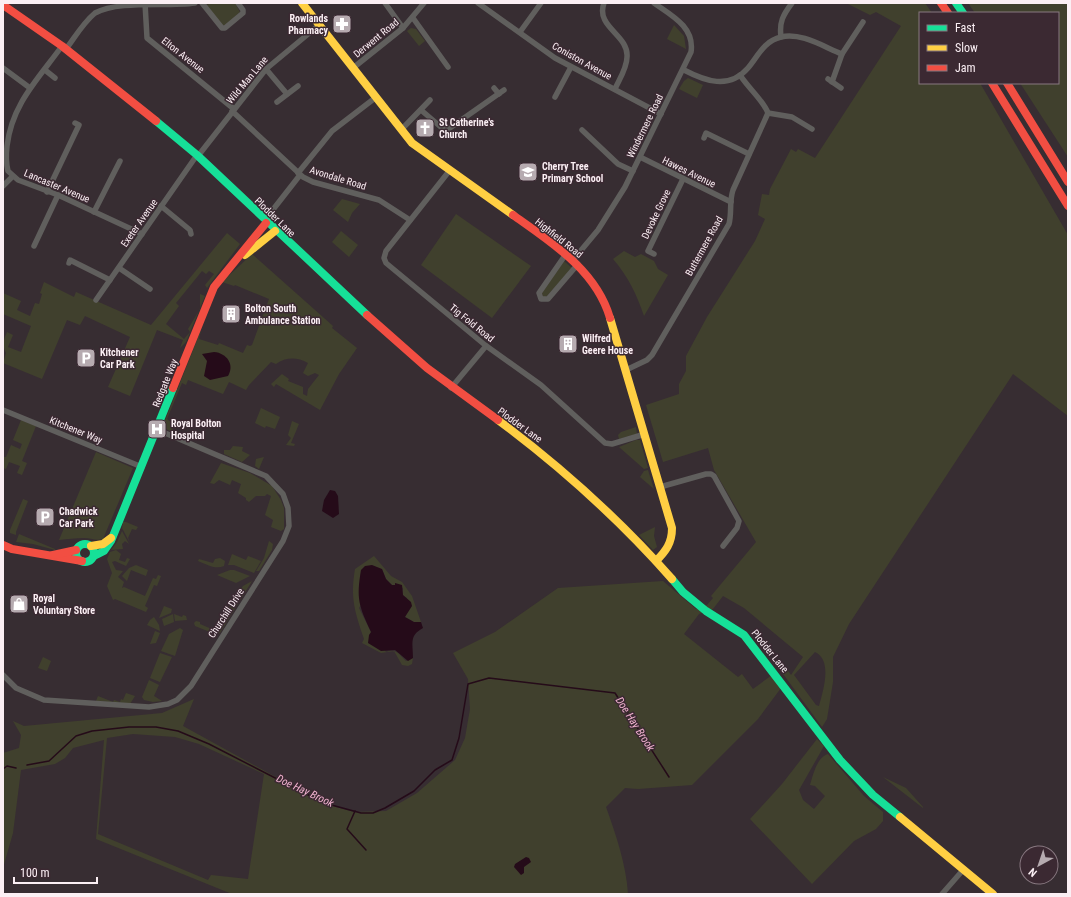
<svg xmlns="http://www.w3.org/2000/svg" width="1071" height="897" font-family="'Roboto Condensed',sans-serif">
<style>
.green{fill:#40402d;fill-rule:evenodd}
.water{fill:#250b19}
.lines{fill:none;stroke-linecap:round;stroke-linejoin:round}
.stream{stroke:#250b19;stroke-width:1.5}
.street{stroke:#605f5d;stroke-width:5.5}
.fast{stroke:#16e098;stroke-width:8}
.slow{stroke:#ffcf43;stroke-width:8}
.jam{stroke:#f24e42;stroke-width:8}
.labels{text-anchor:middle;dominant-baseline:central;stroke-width:3;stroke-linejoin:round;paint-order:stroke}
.poi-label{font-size:10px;font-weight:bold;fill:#fbeff4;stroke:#3b2932;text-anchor:start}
.street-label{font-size:10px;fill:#fbeff4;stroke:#3b2932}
.water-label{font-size:11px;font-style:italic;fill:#eeb0cd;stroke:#3b2932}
</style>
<rect width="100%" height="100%" fill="#372d32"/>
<g class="green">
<polygon points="212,3 235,3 240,12 226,25 221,25 206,5"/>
<path d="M 846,3 L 925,3 L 932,13 L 920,13 L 920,83 L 980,83 L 1068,235 L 1068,416 L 1013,374 L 849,624 L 833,657 L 833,682 L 827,719 L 822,727 L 778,667 L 781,661 L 791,675 L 803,657 L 744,608 L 723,596 L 713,609 L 699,614 L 684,634 L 738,677 L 742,674 L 753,689 L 772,675 L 781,688 L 758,719 L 692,785 L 638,789 L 625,788 L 606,807 C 616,835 626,864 628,894 L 232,894 L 96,839 L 104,740 L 73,748 L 65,758 L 55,764 L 21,770 L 13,833 L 3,868 L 3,753 L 19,748 L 21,735 L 13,721 L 24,726 L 162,713 L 194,699 L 183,726 L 323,803 L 354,812 L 386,811 L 417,793 L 455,760 L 465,738 L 470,709 L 468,679 L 453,653 L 495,632 L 558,588 L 663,581 L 696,609 L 707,605 L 713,598 L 711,596 L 756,542 L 714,470 L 708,448 L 663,462 L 646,405 L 679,394 L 679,384 L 686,371 L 686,356 L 707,317 L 755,241 L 765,219 L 758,215 L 762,194 L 769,195 L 770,189 L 791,149 L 796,152 L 798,149 L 815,158 L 901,26 L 876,12 L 870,15 ZM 815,652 C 833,660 823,691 819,706 L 816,705 L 794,675 ZM 133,734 L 175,737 L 199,744 L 264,774 L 248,879 L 211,875 L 208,880 L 98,834 L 107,738 Z"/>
<polygon points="968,3 1068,3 1068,157 1020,83 1058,83 1058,13 975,13"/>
<polygon points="674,25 684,36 686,49 667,39"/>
<polygon points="411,28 416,29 425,41 419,46 407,31"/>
<polygon points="688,78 703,85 697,98 679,89 684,81"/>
<polygon points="342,199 360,204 352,213 348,222 333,210"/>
<polygon points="456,214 531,266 492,318 421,265"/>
<polygon points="341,231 358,245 349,257 332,242"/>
<path d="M 227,233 L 240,244 L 207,288 L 205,285 L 214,274 L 209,271 L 206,274 L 202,271 L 176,303 L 179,306 L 166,324 L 184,339 L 190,332 L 188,329 L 200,309 L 200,294 L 205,296 L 186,342 L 180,348 L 183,340 L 157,330 L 130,396 L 108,387 L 130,337 L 85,316 L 80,325 L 67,320 L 42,379 L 3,363 L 6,353 C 2,345 3,341 7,332 L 13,335 L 8,347 L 21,352 L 31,326 L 3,314 L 3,293 L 21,301 L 17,310 L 30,316 L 35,303 L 39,304 L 42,294 L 40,293 L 44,282 L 74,297 L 76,292 L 151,325 Z"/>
<path d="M 624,251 L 635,257 L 641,254 L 654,261 L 658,269 L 668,275 L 644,316 C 637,295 628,276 613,259 Z"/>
<path d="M 252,254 L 333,326 L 332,328 L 357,348 L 339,374 L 320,410 L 276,384 L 274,387 L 271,384 L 282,374 L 289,379 L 288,381 L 303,387 L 303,394 L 307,396 L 308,389 L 319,375 L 315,373 L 308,376 L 303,373 L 308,363 C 297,357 286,357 276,364 L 271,362 L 249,385 L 246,390 L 229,382 L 223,394 L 188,380 L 186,385 L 182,383 L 167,419 L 171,422 L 173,430 L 185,436 L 185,438 L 166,429 L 164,423 L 201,330 L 199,339 L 218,345 L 219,343 L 243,353 L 247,345 L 250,346 L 252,345 L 269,299 L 235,285 L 234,286 L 222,282 Z"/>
<polygon points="564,261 572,268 547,296 543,298 542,293"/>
<polygon points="261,408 280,417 275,429 266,426 265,428 255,423"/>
<polygon points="21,420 36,426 22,461 27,463 22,475 17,473 20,466 9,462 6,469 3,468 3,457 6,457 11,445 20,449 22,444 13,440"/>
<polygon points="292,421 299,424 291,443 295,444 294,446 286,445 291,438 288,435"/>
<polygon points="636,427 637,434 619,439 618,435 621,432"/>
<polygon points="636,440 640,440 648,468 644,469 619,447"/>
<polygon points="233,446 243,447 242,451 250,455 242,462 224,454 224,450 230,450"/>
<path d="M 96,452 L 133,468 L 103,539 C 95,541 91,538 84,538 C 75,538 68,539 59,540 Z"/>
<polygon points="264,457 259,469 255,466 256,459"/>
<polygon points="221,463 250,473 272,486 281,500 284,508 284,529 281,531 271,527 273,520 265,515 271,496 267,494 265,496 256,496 249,502 246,500 246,498 238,493 241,484 232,480 230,485 219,480 214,484 210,483"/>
<polygon points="648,470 654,489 640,477 644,471"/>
<polygon points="23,499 28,501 16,532 16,535 10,533 10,530"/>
<polygon points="123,522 126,522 138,527 136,530 132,529 128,538 130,543 122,528"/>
<polygon points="655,527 654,536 657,547 653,550 639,535"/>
<polygon points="122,531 129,544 125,541 122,544 123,549 111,550 117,542"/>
<polygon points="19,534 55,549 55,550 33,544 16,542"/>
<polygon points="269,541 273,544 272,550 259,571 256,571 264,558"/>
<polygon points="116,550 121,554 119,560 125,562 127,558 130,559 126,566 115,561 112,562 116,570 123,571 118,577 124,582 122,588 124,587 145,596 153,578 156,579 158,575 161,576 157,586 154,585 145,606 148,608 146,612 115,599 113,600 107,586 112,573 107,559 110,552"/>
<polygon points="232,554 246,560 248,556 261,561 254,573 234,565 228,565"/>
<path d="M 374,556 L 391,576 L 402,582 L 412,596 L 421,622 L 414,622 L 405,617 L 407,598 L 402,595 L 403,588 L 395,585 L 392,585 L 386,579 L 382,569 L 359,608 L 371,632 L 386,652 C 396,648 399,654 406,661 L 413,658 L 412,664 L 408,666 L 402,665 L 394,651 L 381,653 L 362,643 L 364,639 C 355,612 350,598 355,569 Z"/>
<path d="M 220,558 L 225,561 L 224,566 C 215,570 206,564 198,561 L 199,559 L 213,563 L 215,559 Z"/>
<polygon points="136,565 148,570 146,576 131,570 127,581 122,576 129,568"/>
<polygon points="230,570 234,570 250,576 236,583 217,575"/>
<polygon points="252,581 220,633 215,634 195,626 194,623 196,621 200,622 200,624 214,630 243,586"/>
<polygon points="164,606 172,609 171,613 159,618"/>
<polygon points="173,614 174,622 164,626 162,619"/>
<polygon points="174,614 182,617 183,615 186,616 187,620 175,621"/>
<polygon points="154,617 159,625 160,631 147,625 150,620"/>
<polygon points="180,628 183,630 175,656 161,651 169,634"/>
<polygon points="155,631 160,633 156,643 150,644"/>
<polygon points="160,653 172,657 160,682 150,678"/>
<polygon points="43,657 51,661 47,671 38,668"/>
<polygon points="149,680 159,685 154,696 162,701 153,702 144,700 142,697"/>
<polygon points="126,693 135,696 130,704 96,701 98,696 113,702 114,700 120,702 121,699 123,700"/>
<path d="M 817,739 L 824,746 L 799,790 L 803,800 L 814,809 L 825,796 L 815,786 L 810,785 C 813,775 817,757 828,754 L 864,796 L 883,812 L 883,821 L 876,829 L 854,841 L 812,884 L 750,819 L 782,784 Z"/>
<polygon points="883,777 906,788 923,807 923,808"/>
</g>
<g class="water">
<path d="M 214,352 C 227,353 235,365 228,376 L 210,380 L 204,376 L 207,361 L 202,354 Z"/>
<polygon points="330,490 335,491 338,496 339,514 333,518 322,511 324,500"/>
<path d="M 372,565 L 382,569 L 386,579 L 392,585 L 395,585 L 395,583 L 402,585 L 403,595 L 411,602 L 412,606 L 405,617 L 414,622 L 421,622 L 423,628 C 409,636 413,642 413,658 L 408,661 L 395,650 L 381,651 L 368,643 L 369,635 L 371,632 C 359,606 356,599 361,570 L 365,566 Z"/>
<polygon points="526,857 529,858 531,862 524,867 524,873 521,875 514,867 515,864"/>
</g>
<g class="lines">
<g class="stream">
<polyline points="27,765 49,761 76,736 92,731 129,727 156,727 178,731 209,744 324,803 361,813 373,813 385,808 414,791 435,770 452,760 459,738 468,684 489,678 615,693 669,777"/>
<polyline points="3,769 7,766 16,768"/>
<polyline points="355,811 347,829 366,850"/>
</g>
<g class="street">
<polyline points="145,3 147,38 234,109"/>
<polyline points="202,3 222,28 225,28 243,13 243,10 238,3"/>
<polyline points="385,3 403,28"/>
<polyline points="478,3 555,58 661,114"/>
<path d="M 604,3 C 595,27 629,35 627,57 C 627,68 619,80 615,89"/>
<polyline points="413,18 448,67"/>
<polyline points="520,32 541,3"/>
<path d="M 781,37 C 779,22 783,15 792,3"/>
<path d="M 62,46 C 38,79 12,104 7,146 C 6,154 6,163 8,171 L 18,180 L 58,195 L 142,234"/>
<path d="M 66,49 C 75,37 83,23 95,13 C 119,0 166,7 195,3"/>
<polyline points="3,68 30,88"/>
<polyline points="353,68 403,28 424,3"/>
<polyline points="266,69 287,94"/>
<polyline points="45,70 55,78"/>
<path d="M 684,70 C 705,81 729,90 748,68 C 758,56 764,41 781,37 C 801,32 824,47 842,54"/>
<polyline points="828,79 841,88"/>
<polyline points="832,82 842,54 863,22"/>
<polyline points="494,88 499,94"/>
<polyline points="555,97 571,67"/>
<polyline points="277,102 298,86"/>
<polyline points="421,110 442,128 447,130 504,90"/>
<polyline points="232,111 303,177 313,182 379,200 410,220"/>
<polyline points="768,113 792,117 812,129"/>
<polyline points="401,130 430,100"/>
<polyline points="582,130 618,164 633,171"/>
<polyline points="704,138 706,133 749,154"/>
<polyline points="198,156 266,69 319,25"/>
<polyline points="640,157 731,202"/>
<polyline points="450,170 386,251 384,258 386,263 485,345 541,385 605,443 612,444 645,434"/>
<polyline points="298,173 332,131 375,98"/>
<polyline points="3,186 12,177"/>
<polyline points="47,192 79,125 75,123"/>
<polyline points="161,206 190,230 191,234"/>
<polyline points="94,212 120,161"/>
<polyline points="268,216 300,175"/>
<polyline points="34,246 58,195"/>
<polyline points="566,254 539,293 541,299 548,299 578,264"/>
<polyline points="654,254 648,251 683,179"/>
<path d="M 573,260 L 598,230 L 625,187 L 691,52 C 695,27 671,15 654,3"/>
<polyline points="69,263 70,260 110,280"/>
<polyline points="119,268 150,289"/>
<polyline points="96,300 197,155"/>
<path d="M 626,370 L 647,360 L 652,355 L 729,224 C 732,213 729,202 733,190 L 768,113 C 763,100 749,89 740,75"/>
<polyline points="451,388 486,346"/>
<polyline points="3,410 142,467"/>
<polyline points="660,487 706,474 711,474 714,476 739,521 737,528 723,546"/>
<polyline points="3,675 16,688 44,700 149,707 168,704 177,700 191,686 283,541 289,526 288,508 283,494 266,476 158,430"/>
<polyline points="942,894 963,870"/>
</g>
<g class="fast">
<polyline points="956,3 963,13"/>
<polyline points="156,121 197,155 367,315"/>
<circle cx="85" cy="553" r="9"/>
<polyline points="94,556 104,551 111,541 173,388"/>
<polyline points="672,579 683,592 706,611 744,635 840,760 873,795 900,817"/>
</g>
<g class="slow">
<polyline points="302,3 412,143 513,215"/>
<polyline points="245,255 275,231"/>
<path d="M 610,318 L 672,528 C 672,543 666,551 656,561"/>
<path d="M 498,420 C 561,467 620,520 672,579"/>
<polyline points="91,546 103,544 111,538"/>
<polyline points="900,817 993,894"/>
</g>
<g class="jam">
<polyline points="941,3 948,13"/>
<polyline points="3,5 62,46 156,121"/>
<polyline points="992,83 1068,206"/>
<polyline points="1007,83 1068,182"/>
<path d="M 513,215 C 551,242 596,270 610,318"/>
<polyline points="367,315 427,368 498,420"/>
<polyline points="173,388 214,287 266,223"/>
<polyline points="3,545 12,549 82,561"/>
<polyline points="53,555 76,550"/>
</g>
</g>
<defs>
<g id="pharmacy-square" transform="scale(1)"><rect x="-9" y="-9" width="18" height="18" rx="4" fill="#b6abb0" stroke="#3b2932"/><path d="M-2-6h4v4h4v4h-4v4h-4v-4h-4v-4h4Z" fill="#fff"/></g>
<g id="church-square" transform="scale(1)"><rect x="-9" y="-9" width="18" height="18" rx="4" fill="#b6abb0" stroke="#3b2932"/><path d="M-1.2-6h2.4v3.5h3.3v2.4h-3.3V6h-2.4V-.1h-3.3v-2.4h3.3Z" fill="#fff"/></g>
<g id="school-square" transform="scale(1)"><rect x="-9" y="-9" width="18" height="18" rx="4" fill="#b6abb0" stroke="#3b2932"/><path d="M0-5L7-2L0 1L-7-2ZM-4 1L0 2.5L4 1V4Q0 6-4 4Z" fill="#fff"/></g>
<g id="building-square" transform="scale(1)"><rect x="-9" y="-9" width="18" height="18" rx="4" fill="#b6abb0" stroke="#3b2932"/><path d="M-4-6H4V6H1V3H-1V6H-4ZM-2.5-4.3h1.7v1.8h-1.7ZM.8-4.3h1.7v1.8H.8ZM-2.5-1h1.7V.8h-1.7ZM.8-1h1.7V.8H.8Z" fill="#fff"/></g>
<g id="parking-square" transform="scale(1)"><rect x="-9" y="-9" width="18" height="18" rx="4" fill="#b6abb0" stroke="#3b2932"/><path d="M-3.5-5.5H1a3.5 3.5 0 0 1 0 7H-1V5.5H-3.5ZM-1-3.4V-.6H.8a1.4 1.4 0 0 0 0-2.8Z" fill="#fff"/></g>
<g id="hospital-square" transform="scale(1)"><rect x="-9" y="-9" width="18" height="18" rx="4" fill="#b6abb0" stroke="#3b2932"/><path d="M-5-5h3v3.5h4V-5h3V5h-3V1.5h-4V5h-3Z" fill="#fff"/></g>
<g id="shop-square" transform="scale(1)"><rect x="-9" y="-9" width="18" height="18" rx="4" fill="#b6abb0" stroke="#3b2932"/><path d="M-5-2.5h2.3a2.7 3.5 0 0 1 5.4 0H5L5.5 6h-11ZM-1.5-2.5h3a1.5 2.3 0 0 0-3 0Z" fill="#fff"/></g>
</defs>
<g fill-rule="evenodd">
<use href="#pharmacy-square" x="342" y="24"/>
<use href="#church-square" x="425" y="128"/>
<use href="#school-square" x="528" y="172"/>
<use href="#building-square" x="231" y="314"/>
<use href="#building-square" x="568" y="344"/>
<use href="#parking-square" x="86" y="358"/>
<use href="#hospital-square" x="157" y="429"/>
<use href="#parking-square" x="45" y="517"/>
<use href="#shop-square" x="19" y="604"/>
</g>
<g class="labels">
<g class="poi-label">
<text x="328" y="18" text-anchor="end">Rowlands<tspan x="328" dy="12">Pharmacy</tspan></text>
<text x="439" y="122">St Catherine's<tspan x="439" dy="12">Church</tspan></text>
<text x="542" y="166">Cherry Tree<tspan x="542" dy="12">Primary School</tspan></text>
<text x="245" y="308">Bolton South<tspan x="245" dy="12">Ambulance Station</tspan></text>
<text x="582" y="338">Wilfred<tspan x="582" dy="12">Geere House</tspan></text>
<text x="100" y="352">Kitchener<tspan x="100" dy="12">Car Park</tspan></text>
<text x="171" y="423">Royal Bolton<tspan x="171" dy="12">Hospital</tspan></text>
<text x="59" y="511">Chadwick<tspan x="59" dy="12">Car Park</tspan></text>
<text x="33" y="598">Royal<tspan x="33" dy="12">Voluntary Store</tspan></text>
</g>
<g class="street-label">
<text transform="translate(376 38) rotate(-39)">Derwent Road</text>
<text transform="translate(183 55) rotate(38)">Elton Avenue</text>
<text transform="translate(582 61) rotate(29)">Coniston Avenue</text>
<text transform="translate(247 80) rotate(-50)">Wild Man Lane</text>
<text transform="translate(645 126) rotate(-64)">Windermere Road</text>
<text transform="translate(689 172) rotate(26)">Hawes Avenue</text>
<text transform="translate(338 178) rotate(17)">Avondale Road</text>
<text transform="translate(57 186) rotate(23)">Lancaster Avenue</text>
<text transform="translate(656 214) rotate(-64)">Devoke Grove</text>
<text transform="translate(275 217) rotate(44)">Plodder Lane</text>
<text transform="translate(139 223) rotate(-55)">Exeter Avenue</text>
<text transform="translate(559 238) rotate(38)">Highfield Road</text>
<text transform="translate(704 246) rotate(-61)">Buttermere Road</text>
<text transform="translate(472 323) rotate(39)">Tig Fold Road</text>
<text transform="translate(165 383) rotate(-68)">Redgate Way</text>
<text transform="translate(520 425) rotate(36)">Plodder Lane</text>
<text transform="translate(76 430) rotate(22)">Kitchener Way</text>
<text transform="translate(226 613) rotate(-57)">Churchill Drive</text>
<text transform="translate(770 651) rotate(51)">Plodder Lane</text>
</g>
<g class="water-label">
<text transform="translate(635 724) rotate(57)">Doe Hay Brook</text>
<text transform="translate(305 791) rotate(25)">Doe Hay Brook</text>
</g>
</g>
<rect width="1071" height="897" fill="none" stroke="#fbeff4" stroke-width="8"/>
<rect x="919" y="12" width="140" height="72" fill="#3b2932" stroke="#887880"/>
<rect x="927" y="25" width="20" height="6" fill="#16e098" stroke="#887880"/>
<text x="955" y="32" font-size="12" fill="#fbeff4">Fast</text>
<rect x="927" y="45" width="20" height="6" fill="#ffcf43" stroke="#887880"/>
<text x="955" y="52" font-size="12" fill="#fbeff4">Slow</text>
<rect x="927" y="65" width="20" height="6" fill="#f24e42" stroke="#887880"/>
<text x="955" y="72" font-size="12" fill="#fbeff4">Jam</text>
<g transform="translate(1039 865) rotate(220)"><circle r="19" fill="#3b2932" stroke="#887880"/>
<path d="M0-3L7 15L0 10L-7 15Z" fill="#b6abb0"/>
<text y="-6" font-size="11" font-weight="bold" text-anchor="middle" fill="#fbeff4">N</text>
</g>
<path d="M14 877v6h83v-6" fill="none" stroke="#fbeff4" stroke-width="2"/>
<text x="20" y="877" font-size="12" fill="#fbeff4" stroke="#3b2932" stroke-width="3" paint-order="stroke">100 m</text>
</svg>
